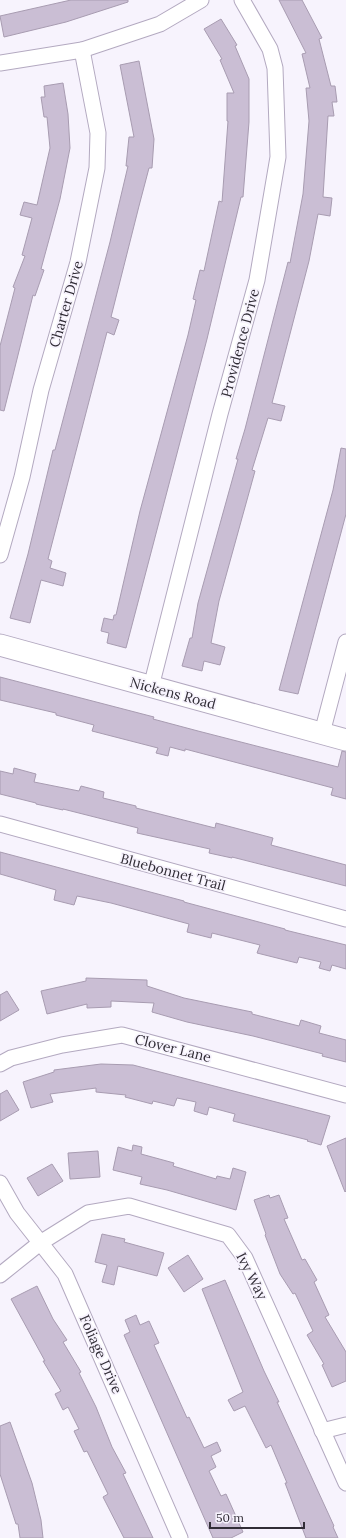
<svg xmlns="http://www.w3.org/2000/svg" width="346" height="1538" font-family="Lora,serif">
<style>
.building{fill:#cabed4;stroke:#a89cb1}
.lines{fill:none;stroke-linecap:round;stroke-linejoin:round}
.street-casing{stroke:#b3a9c0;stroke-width:17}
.secondary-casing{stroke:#b3a9c0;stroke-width:23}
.street{stroke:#fff;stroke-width:15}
.secondary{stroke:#fff;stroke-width:21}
.labels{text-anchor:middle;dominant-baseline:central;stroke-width:3.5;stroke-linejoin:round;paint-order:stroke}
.street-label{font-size:14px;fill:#312d36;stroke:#f7f3fd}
</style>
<rect width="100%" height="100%" fill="#f7f3fd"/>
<g class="building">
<polygon points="71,0 128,0 128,2 66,22 4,37 0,16"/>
<polygon points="279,0 302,0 322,38 319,39 331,86 335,86 337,102 332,102 334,116 328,116 323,197 332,198 330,216 318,214 309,261 272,403 285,406 281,421 268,418 252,470 255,471 219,601 211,643 225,647 220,665 204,661 202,671 182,666 190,638 192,638 198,603 238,459 236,459 245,429 288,262 290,263 303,194 309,121 306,88 310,88 302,54 306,53"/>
<polygon points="221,19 237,45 235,46 249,79 249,122 243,197 241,197 207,339 126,648 107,643 109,633 101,631 104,618 113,620 114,615 116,615 140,511 188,335 196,300 193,299 200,270 204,271 219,201 222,202 228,121 227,121 227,93 234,93 220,60 222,59 204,29"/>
<polygon points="139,61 154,139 152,168 149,168 139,206 111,317 119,320 114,335 107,332 48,559 52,561 50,568 66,573 63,586 41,580 30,623 10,618 28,554 53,450 55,450 110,242 128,166 126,166 129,137 134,137 120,65"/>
<polygon points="63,83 68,114 70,148 60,199 41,269 44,270 35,296 33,295 4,411 0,410 0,346 15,288 13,287 25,256 22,255 32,218 20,215 24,202 37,205 50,148 47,117 44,117 41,97 45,97 44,86"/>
<polygon points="341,448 346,449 346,514 298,694 279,690 333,490"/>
<polygon points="0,677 154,717 153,719 198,731 338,767 342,751 346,752 346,799 331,795 333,788 185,749 185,751 170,747 168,756 156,753 158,748 92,731 94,725 56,715 56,713 0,700"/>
<polygon points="14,768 36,774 34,782 79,791 81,786 104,792 103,798 136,806 136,808 215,828 216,823 273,838 271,845 346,865 346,886 232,857 232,858 209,853 210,849 137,833 138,828 63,809 63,810 36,804 36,803 0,794 0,771 13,774"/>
<polygon points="0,852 184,901 184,902 285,929 285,930 346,945 346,969 332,965 330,971 319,968 321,962 299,957 297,963 257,953 260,945 212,933 211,938 187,932 189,924 111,903 77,896 74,905 54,900 56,890 0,874"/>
<polygon points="86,978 147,980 147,986 184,998 252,1012 252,1014 299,1026 301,1020 321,1026 319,1033 346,1040 346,1062 322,1056 323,1054 253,1036 187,1022 152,1012 154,1003 111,1001 111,1007 87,1008 87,1004 47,1014 41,991 86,981"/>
<polygon points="7,991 19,1010 0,1021 0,995"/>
<polygon points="101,1064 133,1065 330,1116 321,1145 307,1141 308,1140 233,1121 235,1114 209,1107 207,1115 194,1111 196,1102 177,1098 174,1106 153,1101 152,1104 125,1097 126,1095 96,1092 96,1088 50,1094 53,1102 31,1108 23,1082 54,1072 54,1070"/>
<polygon points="7,1090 19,1110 0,1121 0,1094"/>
<polygon points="346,1138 346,1191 345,1192 327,1146"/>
<polygon points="133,1145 142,1147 141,1154 174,1163 173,1166 216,1179 217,1176 230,1179 233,1168 246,1172 236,1210 167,1190 140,1184 142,1177 113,1170 118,1147 132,1151"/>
<polygon points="98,1151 100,1177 70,1179 68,1153"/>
<polygon points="52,1164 63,1181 38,1196 27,1178"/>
<polygon points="269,1195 270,1198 279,1195 288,1218 284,1219 302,1260 305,1259 317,1280 314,1282 329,1315 325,1317 346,1352 346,1381 332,1387 322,1365 324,1364 307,1335 313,1331 295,1293 293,1294 280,1274 265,1235 266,1234 254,1200"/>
<polygon points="102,1234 125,1239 124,1242 164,1253 157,1276 118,1266 114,1285 102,1282 107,1265 95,1262"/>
<polygon points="188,1255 203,1279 184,1292 168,1268"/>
<polygon points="225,1280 264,1371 279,1402 277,1402 334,1526 333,1527 338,1538 306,1538 285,1483 287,1483 271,1445 266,1448 245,1406 234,1411 228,1400 243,1392 202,1289"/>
<polygon points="37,1286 53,1319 67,1340 63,1342 81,1372 79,1373 96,1407 112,1447 126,1473 123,1474 153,1538 124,1538 103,1497 108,1494 87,1451 84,1452 74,1431 79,1429 68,1407 63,1410 55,1394 61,1391 43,1361 45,1361 11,1299"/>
<polygon points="136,1315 140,1325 149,1321 159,1343 154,1345 187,1418 189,1417 204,1448 217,1442 221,1451 211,1456 216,1467 209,1471 221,1496 226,1494 243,1532 231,1538 213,1538 124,1335 130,1332 125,1320"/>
<polygon points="10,1422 32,1483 41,1520 43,1538 20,1538 18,1524 16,1524 0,1474 0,1426"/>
</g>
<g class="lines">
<g class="street-casing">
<g id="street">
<polyline points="0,63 82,50 160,24 201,0"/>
<polyline points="0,555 22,477 41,390 78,262 97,168 98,133 82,50"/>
<polyline points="151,687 220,414 257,280 278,157 275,68 270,49 242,0"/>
<polyline points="322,733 346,642"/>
<polyline points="0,824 346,919"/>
<polyline points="0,1064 11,1058 62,1045 122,1035 346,1095"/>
<polyline points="0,1183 17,1213 65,1274 180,1538"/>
<polyline points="0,1275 40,1243 88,1213 129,1206 228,1235 245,1258 346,1483"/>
<polyline points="322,1431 346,1425"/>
</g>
</g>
<g class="secondary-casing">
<polyline id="secondary" points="0,645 346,740"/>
</g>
<use href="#street" class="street"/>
<use href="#secondary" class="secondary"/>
</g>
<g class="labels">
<g class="street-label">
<text transform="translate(66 304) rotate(-74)">Charter Drive</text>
<text transform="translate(240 343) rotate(-75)">Providence Drive</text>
<text transform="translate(173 693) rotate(15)">Nickens Road</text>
<text transform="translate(173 872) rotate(15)">Bluebonnet Trail</text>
<text transform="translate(173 1048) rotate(14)">Clover Lane</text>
<text transform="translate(252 1276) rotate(63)">Ivy Way</text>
<text transform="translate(101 1354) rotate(66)">Foliage Drive</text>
</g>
</g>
<path d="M210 1522v6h94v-6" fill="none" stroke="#312d36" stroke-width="2"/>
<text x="216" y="1522" font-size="12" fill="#312d36" stroke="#f7f3fd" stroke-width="3" paint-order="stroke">50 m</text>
</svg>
